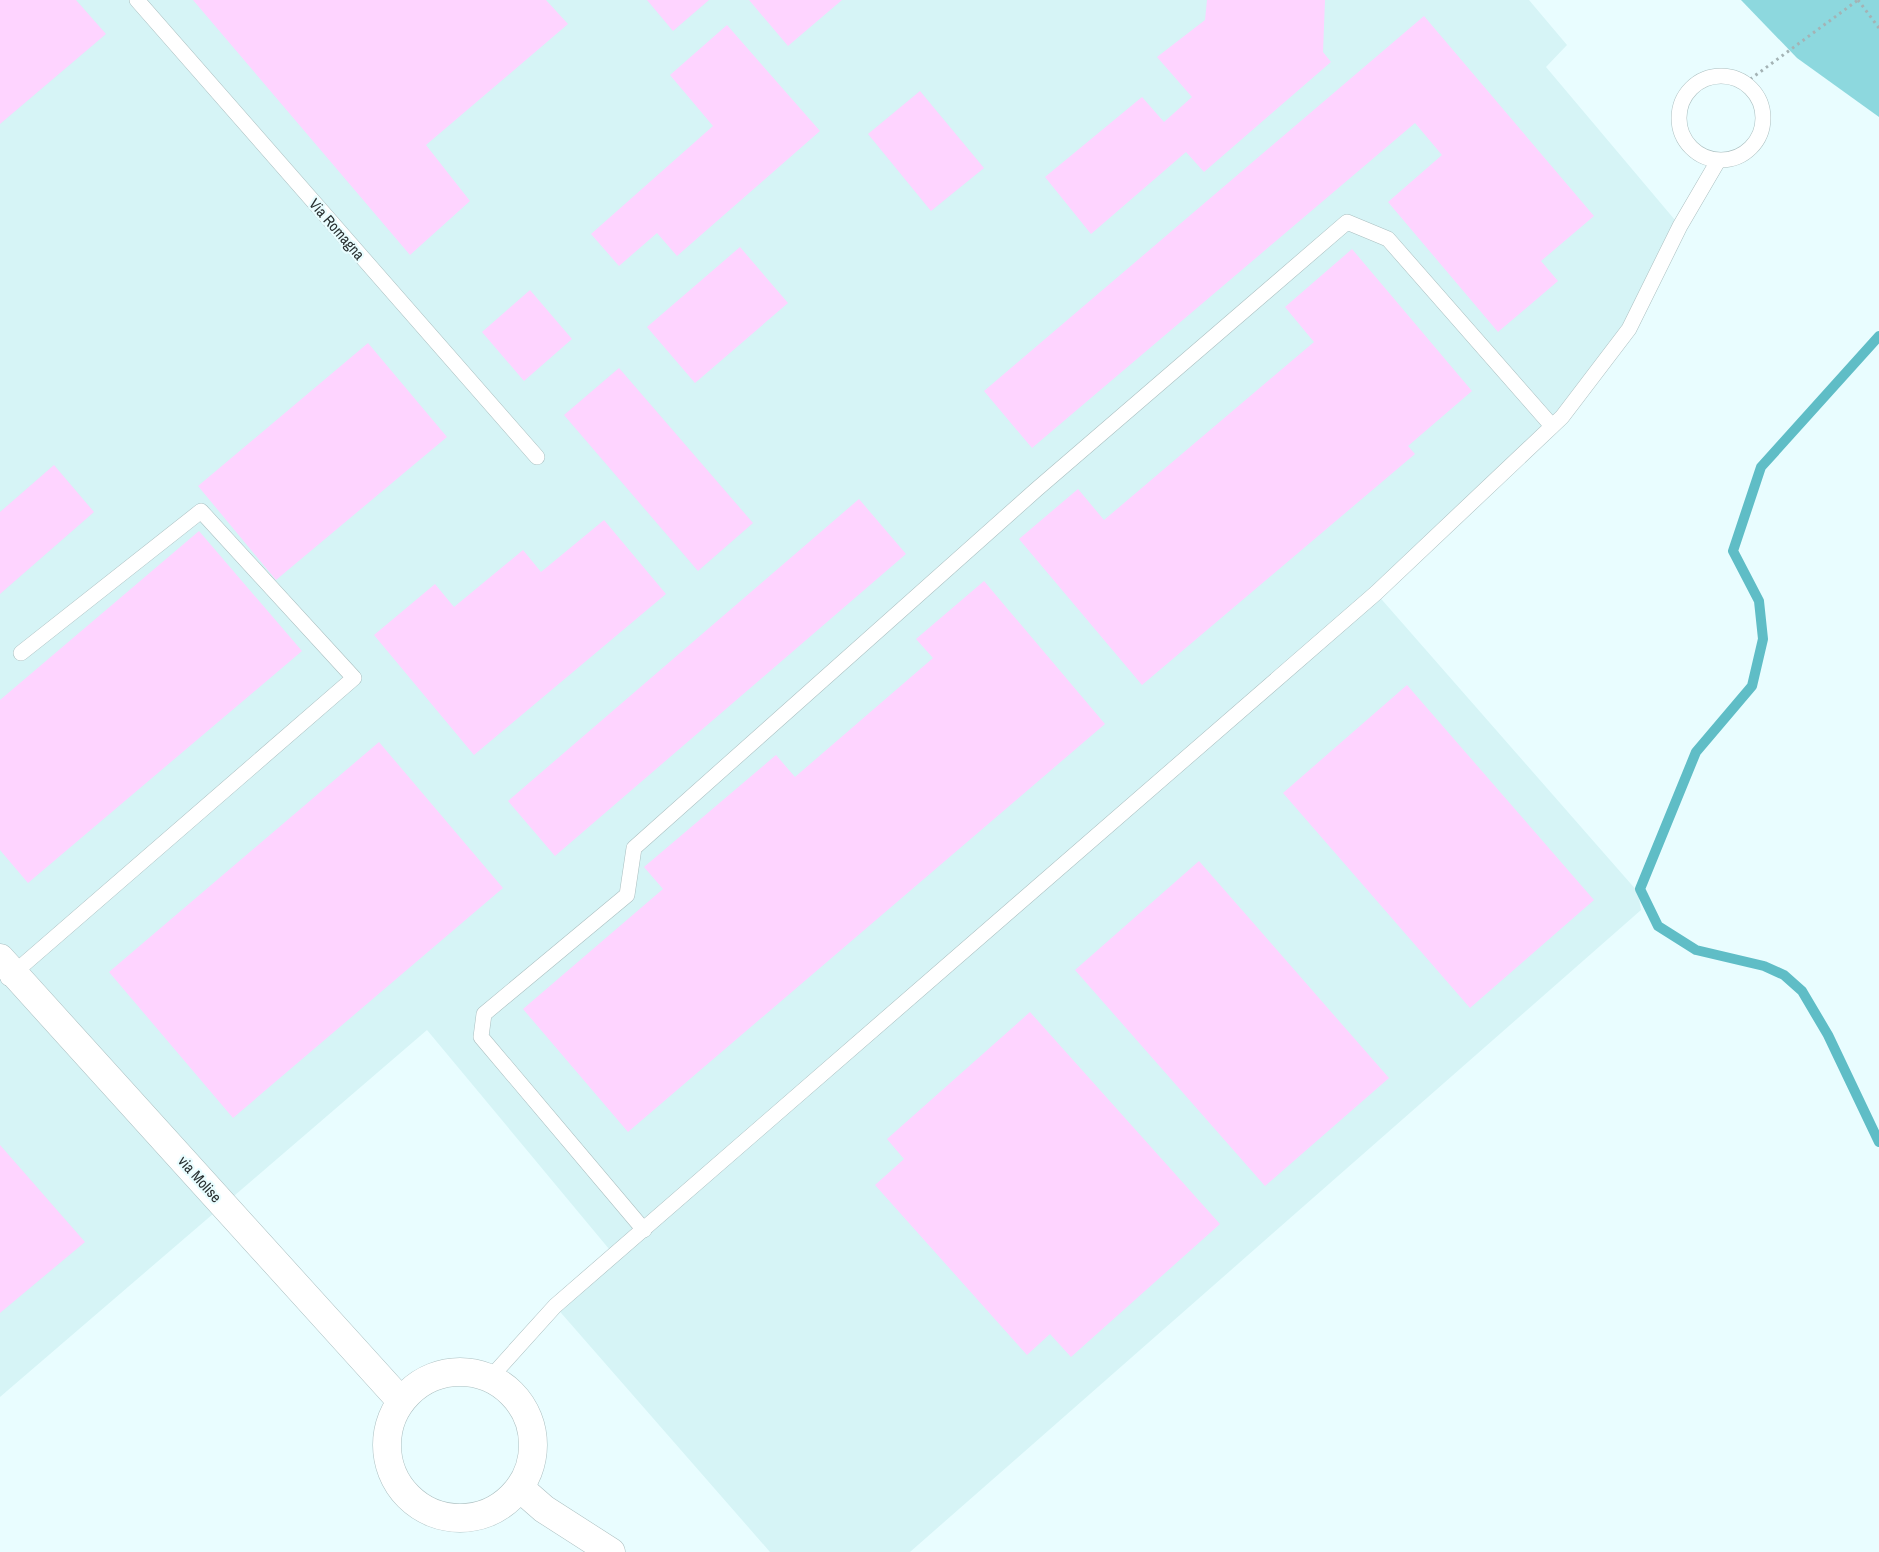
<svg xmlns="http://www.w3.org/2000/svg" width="1879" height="1552" font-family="'Archivo Narrow',sans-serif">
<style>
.built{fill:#d6f4f6}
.green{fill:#8dd8de}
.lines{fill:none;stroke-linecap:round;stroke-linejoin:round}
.stream{stroke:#5fbdc6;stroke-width:10}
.building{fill:#fed4ff}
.service-casing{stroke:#abbfc0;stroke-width:16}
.secondary-casing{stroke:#abbfc0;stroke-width:29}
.path{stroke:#a4b3b5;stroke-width:3;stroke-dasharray:2.5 4;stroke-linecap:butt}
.service{stroke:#fff;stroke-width:15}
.secondary{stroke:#fff;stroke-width:28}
.labels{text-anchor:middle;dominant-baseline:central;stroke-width:4.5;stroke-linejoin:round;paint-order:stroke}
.street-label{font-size:15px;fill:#293031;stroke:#e9fdff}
</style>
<rect width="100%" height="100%" fill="#e9fdff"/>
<polygon class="built" points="0,0 1529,0 1567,45 1546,67 1680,226 1629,329 1562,417 1376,593 1638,892 1641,910 910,1552 770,1552 555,1306 614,1255 427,1030 0,1397"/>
<polygon class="green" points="1741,0 1879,0 1879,117 1797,58"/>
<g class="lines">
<polyline class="stream" points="1879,336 1761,467 1733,551 1759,601 1763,639 1752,686 1696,752 1640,889 1658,926 1696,950 1764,966 1784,975 1802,991 1828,1035 1879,1142"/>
</g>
<g class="building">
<polygon points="0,0 76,0 106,34 0,124"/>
<polygon points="193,0 546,0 568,24 426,145 470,201 410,255"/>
<polygon points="647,0 709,0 673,31"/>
<polygon points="749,0 842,0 788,46"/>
<polygon points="1207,0 1325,0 1323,52 1331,62 1204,172 1186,152 1091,234 1045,177 1142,97 1164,122 1192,97 1157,57 1205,20"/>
<polygon points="1424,16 1594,216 1541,261 1558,281 1498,332 1388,202 1442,155 1415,123 1032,448 984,391"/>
<polygon points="727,25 820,131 677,256 657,233 619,266 591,234 713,126 670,75"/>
<polygon points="920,91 984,168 931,211 868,134"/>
<polygon points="740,247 788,303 695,383 647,327"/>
<polygon points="1352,249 1472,391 1408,446 1415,454 1142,685 1019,539 1078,489 1104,520 1314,342 1285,307"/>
<polygon points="530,290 572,339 524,381 482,332"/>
<polygon points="368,343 447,437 276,580 198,486"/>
<polygon points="619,368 753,523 698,571 564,415"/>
<polygon points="54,465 94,512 0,594 0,512"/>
<polygon points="859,499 906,554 555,856 508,801"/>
<polygon points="604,520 666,594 474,755 374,635 435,584 454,607 523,550 541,572"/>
<polygon points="199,531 302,651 28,883 0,850 0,700"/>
<polygon points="984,581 1105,724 628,1132 523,1009 663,889 644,867 776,755 795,777 933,658 916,639"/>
<polygon points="1407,685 1594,900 1470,1008 1283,793"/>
<polygon points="379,742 503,888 233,1118 109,972"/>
<polygon points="1199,861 1389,1078 1265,1186 1075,970"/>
<polygon points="1030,1012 1220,1224 1071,1357 1050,1334 1027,1355 875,1185 904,1159 887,1139"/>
<polygon points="0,1145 85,1242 0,1313"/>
</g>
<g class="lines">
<g class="service-casing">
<g id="service">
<polyline points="137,0 537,457"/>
<circle cx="1721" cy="118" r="42"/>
<polyline points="8,978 354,678 201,511 21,653"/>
<polyline points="644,1230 481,1037 484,1014 627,895 634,848 1037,489 1347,222 1388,239 1552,426"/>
<polyline points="490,1378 555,1306 1376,593 1562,417 1629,329 1680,226 1718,161"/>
</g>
</g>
<g class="secondary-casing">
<g id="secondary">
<polyline points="0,958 401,1401"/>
<circle cx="460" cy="1445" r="73"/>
<polyline points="520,1488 544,1509 611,1552"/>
</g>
</g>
<g class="path">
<polyline points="1858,0 1879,28"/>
<polyline points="1745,83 1858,0"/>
</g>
<use href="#service" class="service"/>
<use href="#secondary" class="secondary"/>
</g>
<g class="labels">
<g class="street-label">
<text transform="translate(337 229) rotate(49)">Via Romagna</text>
<text transform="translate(200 1179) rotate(48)">via Molise</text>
</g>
</g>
</svg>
